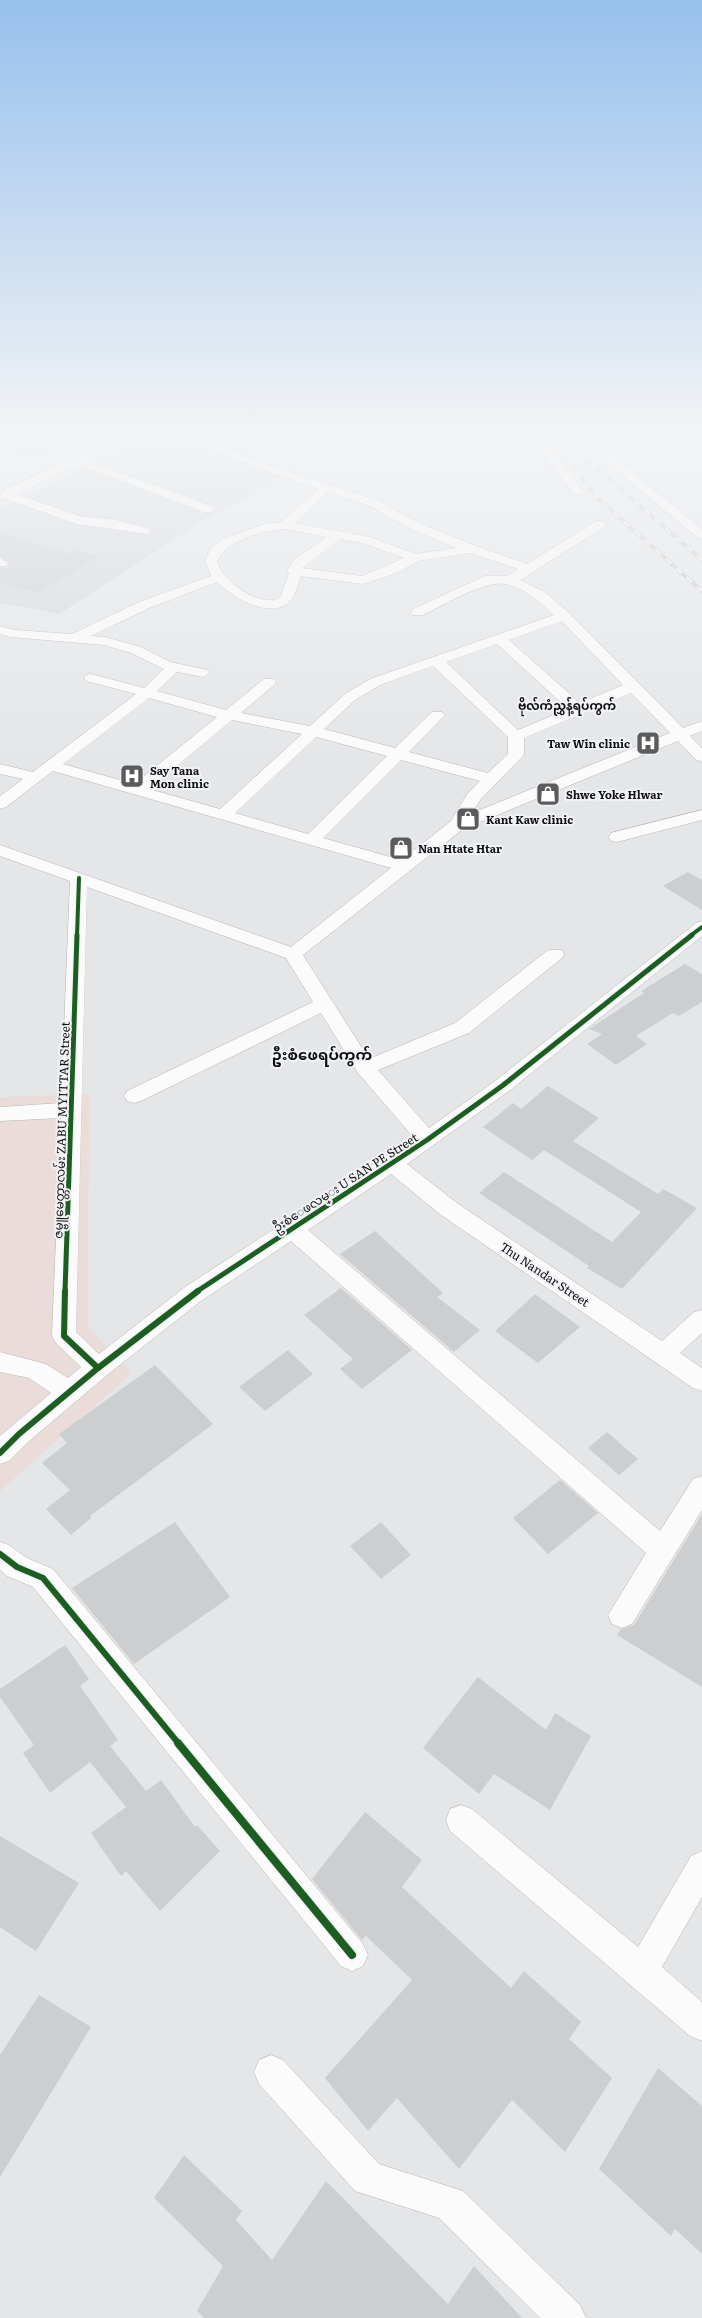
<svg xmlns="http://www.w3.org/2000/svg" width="702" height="2318" font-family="Literata,'Noto Sans Myanmar',serif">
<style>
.commercial{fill:#eaddd9}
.built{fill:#d5d7dd}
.water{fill:#bfd2f5}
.building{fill:#cdced0}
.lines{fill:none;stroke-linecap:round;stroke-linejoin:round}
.minor-casing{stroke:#b4b4b6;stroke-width:1}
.minor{fill:#fbfbfc;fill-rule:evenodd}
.rail-casing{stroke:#c8c8c9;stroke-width:4}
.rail{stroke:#f2f3f6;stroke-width:2.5;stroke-dasharray:7;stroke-linecap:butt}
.cycleway-far3-casing{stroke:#f2f3f6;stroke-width:6}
.cycleway-far2-casing{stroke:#f2f3f6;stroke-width:8}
.cycleway-far1-casing{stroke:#f2f3f6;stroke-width:9}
.cycleway-casing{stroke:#f2f3f6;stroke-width:11}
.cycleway-far3{stroke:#1b5e20;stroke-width:4}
.cycleway-far2{stroke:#1b5e20;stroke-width:5}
.cycleway-far1{stroke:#1b5e20;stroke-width:6}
.cycleway{stroke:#1b5e20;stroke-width:8}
.labels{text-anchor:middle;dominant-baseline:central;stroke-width:4;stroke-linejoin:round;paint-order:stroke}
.far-poi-label{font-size:11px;font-weight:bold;fill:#0f1011;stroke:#f2f3f6;text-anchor:start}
.far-quarter-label{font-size:12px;font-weight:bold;fill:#0f1011;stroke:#f2f3f6}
.street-label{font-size:12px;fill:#0f1011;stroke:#f2f3f6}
.quarter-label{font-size:15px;font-weight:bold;fill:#0f1011;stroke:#f2f3f6}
</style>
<rect width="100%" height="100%" fill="#e5e6e8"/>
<polygon class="commercial" points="89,1094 88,1327 132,1373 0,1491 0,1097"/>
<polygon class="built" points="150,436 284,436 239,460 285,477 212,515 59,614 3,603 0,605 0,508"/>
<polygon class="water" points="0,436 89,436 41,458 0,450"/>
<g class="building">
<polygon points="0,533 69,554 75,550 100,556 38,593 0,582 0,568 8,568 10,564 0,556"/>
<polygon points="688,872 702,880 702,910 663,886"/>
<polygon points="685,964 702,974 702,1002 679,1016 673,1013 636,1036 647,1044 616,1065 587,1044 602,1034 589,1029 644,993 641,991"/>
<polygon points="548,1086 599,1118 573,1141 658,1194 663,1189 697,1208 622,1289 587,1268 589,1266 479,1193 504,1172 612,1242 641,1212 544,1150 532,1160 483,1127 513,1103 521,1109"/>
<polygon points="375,1231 443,1293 437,1297 480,1330 454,1352 340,1254"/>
<polygon points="341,1288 412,1350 362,1389 340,1369 353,1359 304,1315"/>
<polygon points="535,1294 580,1327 538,1363 495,1331"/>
<polygon points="288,1350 313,1374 265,1411 239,1387"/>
<polygon points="155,1365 213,1424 90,1516 91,1518 71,1535 46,1509 70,1490 42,1463 67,1443 59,1434"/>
<polygon points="607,1432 638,1459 619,1475 588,1448"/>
<polygon points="560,1480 598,1513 548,1554 513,1518"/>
<polygon points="702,1514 702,1687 617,1635 621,1629 634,1625"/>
<polygon points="175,1522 230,1597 134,1664 72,1588"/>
<polygon points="381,1522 411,1555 381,1579 350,1546"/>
<polygon points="65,1645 89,1679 80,1686 118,1740 110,1746 146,1791 161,1780 195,1827 197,1825 220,1851 160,1911 126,1871 121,1876 91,1833 126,1807 90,1762 50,1793 23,1753 34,1745 0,1697 0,1689"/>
<polygon points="478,1677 546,1730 555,1713 591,1736 550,1810 494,1774 479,1794 423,1748"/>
<polygon points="365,1812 422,1860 402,1887 511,1988 524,1971 581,2022 569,2039 612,2078 565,2152 512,2100 459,2169 397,2098 368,2131 325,2078 412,1980 366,1936 362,1940 312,1879"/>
<polygon points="0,1836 79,1883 36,1951 0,1927"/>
<polygon points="39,1995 91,2027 0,2177 0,2055"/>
<polygon points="658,2068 702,2106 702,2254 675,2229 671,2236 599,2169"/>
<polygon points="184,2155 242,2211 236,2220 272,2260 326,2181 448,2304 474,2266 522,2318 204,2318 197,2311 223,2266 154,2198"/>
</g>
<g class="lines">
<g class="minor-casing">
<g id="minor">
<polygon points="123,436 138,436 88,461 212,506 214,509 212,512 204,512 78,465 16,494 79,516 116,520 148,528 150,531 148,534 77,524 6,499 0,501 1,491"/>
<path d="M 181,436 L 195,436 L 270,466 L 377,500 L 419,523 L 476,546 L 527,564 L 596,521 L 604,521 L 606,524 L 604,527 L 520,580 L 545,592 L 569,613 L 683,728 L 702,721 L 702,731 L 690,736 L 702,748 L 702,762 L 696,760 L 678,741 L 463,829 L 303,955 L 369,1059 L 455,1023 L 548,950 L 562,950 L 564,954 L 562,958 L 469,1033 L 378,1070 L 429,1128 L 495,1081 L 696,923 L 702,921 L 702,936 L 509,1091 L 407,1164 L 457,1203 L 662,1341 L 694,1312 L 702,1310 L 702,1333 L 680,1353 L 702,1368 L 702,1391 L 693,1388 L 441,1215 L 391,1174 L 308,1230 L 660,1531 L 693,1479 L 702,1476 L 702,1510 L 632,1624 L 622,1628 L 612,1624 L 608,1615 L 646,1553 L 291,1241 L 201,1301 L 107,1375 L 28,1442 L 9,1461 L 0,1464 L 0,1436 L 51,1393 L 29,1378 L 0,1372 L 0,1352 L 46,1364 L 68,1378 L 81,1367 L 56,1343 L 52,1336 L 61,1118 L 0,1121 L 0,1107 L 61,1103 L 70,881 L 0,856 L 0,845 L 291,947 L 391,868 L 53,771 L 6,807 L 0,809 L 0,796 L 23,779 L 0,774 L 0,764 L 33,772 L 136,694 L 86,681 L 84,678 L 86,675 L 91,674 L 144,688 L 164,669 L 131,653 L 104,645 L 10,637 L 0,634 L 0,626 L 15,630 L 72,634 L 139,602 L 211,576 L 205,561 L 211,548 L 223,539 L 264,524 L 281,522 L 318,489 L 262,470 L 182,438 ZM 328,492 L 369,506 L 411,529 L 456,548 L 416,554 L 370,537 L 295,523 ZM 285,529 L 327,537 L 296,558 L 287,570 L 289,573 L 281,596 L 275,600 C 253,603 223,581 217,561 C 228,539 262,531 285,529 ZM 340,539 L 363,543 L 404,558 L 362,576 L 302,568 ZM 470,553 L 518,569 L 507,576 L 485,576 L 413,609 L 411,612 L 413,615 L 423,615 C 444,605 484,580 506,584 C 524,587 541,603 554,615 L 370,679 L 345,694 L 310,726 L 241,713 L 274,685 L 276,682 L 274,679 L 264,679 L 226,710 L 157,691 L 177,672 L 203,677 L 210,673 L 208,670 L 170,662 L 141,647 L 105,637 L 91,636 L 149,608 L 217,582 C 233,597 270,621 290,601 C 296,595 298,584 301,576 L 363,584 L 397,573 L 418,561 ZM 562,621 L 623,685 L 580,703 L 509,640 ZM 497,644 L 568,709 L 518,730 L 446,662 ZM 433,666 L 508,737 L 508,754 L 488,773 L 409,752 L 442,718 L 445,715 L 442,712 L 432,712 L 395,748 L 324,729 L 355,700 L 380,685 ZM 631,693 L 670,733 L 472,813 L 481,799 L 524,755 L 524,738 ZM 149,698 L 217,717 L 134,784 L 63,764 ZM 232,720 L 302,734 L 220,809 L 149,789 ZM 316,737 L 387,756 L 308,834 L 235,813 ZM 401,760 L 480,781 L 468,793 L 450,822 L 401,860 L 323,838 ZM 87,887 L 286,958 L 313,1002 L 127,1091 L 124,1096 L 127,1101 L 134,1103 L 141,1101 L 321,1013 L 358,1073 L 414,1138 L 185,1287 L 99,1354 L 76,1332 Z"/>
<polygon points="333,436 349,436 343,439"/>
<polygon points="531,436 542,436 583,491 581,494 573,494"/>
<polygon points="575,436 588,436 702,529 702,539 698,538"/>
<polygon points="0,558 8,563 7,566 0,566"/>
<polygon points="702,810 702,820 617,842 611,841 609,837 611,833"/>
<polygon points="0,1542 9,1545 27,1558 53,1569 363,1944 368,1955 363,1966 352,1971 341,1966 33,1587 7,1576 0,1570"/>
<polygon points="461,1805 472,1809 638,1947 691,1856 702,1851 702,1897 662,1967 702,2002 702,2041 690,2036 450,1831 446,1820 450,1809"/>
<polygon points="271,2055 283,2060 379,2164 463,2191 580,2305 586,2318 540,2318 439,2218 355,2191 259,2084 254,2072 259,2060"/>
</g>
</g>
<use href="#minor" class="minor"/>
<g class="rail-casing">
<g id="rail">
<polyline points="560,436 702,560"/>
<polyline points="550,438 600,500 702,591"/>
</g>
</g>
<use href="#rail" class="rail"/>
<g class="cycleway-far3-casing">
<g id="cycleway-far3">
<polyline points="77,936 79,878"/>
<polyline points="690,936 702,927"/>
</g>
</g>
<g class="cycleway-far2-casing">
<g id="cycleway-far2">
<polyline points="65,1292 77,935"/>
<polyline points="196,1292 427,1140 502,1086 692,935"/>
</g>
</g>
<g class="cycleway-far1-casing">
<g id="cycleway-far1">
<polyline points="65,1291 64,1336 98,1368"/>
<polyline points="0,1453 19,1434 98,1368 198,1291"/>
<polyline points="0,1554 17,1567 43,1578 179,1744"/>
</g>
</g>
<g class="cycleway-casing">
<polyline id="cycleway" points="178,1743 352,1955"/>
</g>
<use href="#cycleway-far3" class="cycleway-far3"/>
<use href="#cycleway-far2" class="cycleway-far2"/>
<use href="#cycleway-far1" class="cycleway-far1"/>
<use href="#cycleway" class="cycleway"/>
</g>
<linearGradient id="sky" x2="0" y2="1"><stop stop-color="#97c0ed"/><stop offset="0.57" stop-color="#f3f4f5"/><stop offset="1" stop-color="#f3f4f5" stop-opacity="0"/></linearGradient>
<rect width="702" height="760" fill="url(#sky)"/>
<defs>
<g id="hospital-square" transform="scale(1.25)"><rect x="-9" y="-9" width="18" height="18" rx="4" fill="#5a5b5c" stroke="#f2f3f6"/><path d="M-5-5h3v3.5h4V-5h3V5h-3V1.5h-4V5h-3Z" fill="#fff"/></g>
<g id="shop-square" transform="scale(1.25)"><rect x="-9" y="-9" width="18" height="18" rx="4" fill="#5a5b5c" stroke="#f2f3f6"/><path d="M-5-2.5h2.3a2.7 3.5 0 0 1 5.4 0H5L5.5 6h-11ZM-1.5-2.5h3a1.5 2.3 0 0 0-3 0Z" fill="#fff"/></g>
</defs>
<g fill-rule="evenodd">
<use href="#hospital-square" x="648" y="743"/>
<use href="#hospital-square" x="132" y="776"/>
<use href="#shop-square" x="548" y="794"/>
<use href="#shop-square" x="468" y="819"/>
<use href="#shop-square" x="401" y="848"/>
</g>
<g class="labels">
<g class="far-poi-label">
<text x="630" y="743" text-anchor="end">Taw Win clinic</text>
<text x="150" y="770">Say Tana<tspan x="150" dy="13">Mon clinic</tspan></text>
<text x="566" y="794">Shwe Yoke Hlwar</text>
<text x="486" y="819">Kant Kaw clinic</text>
<text x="418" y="848">Nan Htate Htar</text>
</g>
<g class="far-quarter-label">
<text x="567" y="705">ဗိုလ်ကံညွှန့်ရပ်ကွက်</text>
</g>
<g class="street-label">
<text transform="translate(61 1130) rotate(-88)">ဇမ္ဗူမေတ္တာလမ်း ZABU MYITTAR Street</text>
<text transform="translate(345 1182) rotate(-33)">ဦးစံေဖလမ္း U SAN PE Street</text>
<text transform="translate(545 1274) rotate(34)">Thu Nandar Street</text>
</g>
<g class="quarter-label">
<text x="322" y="1053">ဦးစံဖေရပ်ကွက်</text>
</g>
</g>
</svg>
